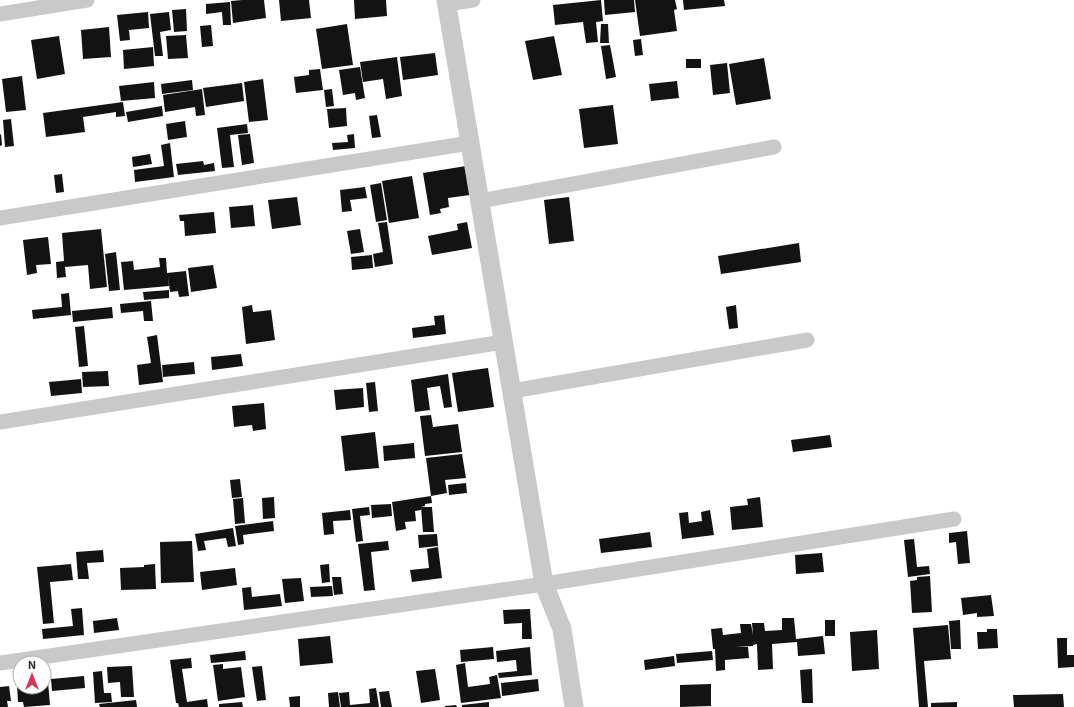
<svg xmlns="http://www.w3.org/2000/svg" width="1074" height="707" font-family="'Exo 2',sans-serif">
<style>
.building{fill:#131313}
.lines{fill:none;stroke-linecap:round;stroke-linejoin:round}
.minor{stroke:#c9c9c9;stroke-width:15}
.tertiary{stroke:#c9c9c9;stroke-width:19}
</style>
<rect width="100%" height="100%" fill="#fff"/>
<g class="building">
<polygon points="242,0 264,0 266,18 233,23 231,1"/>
<polygon points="279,0 309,0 311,18 281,21"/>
<polygon points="354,0 386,0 387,16 355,19"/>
<polygon points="601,0 603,21 596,22 598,42 586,43 583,22 555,25 553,5"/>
<polygon points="604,0 634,0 635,12 605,15"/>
<polygon points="635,0 675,0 677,9 674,10 677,31 640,36"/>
<polygon points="683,0 724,0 725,6 684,10"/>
<polygon points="230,2 231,25 223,25 222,12 206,14 206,4"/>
<polygon points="186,9 187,31 174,32 172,10"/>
<polygon points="148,12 149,28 129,30 130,40 120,41 117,15"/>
<polygon points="169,12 171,30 160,32 163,56 155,56 150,14"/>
<polygon points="347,24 353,65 322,69 316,29"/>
<polygon points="601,24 608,24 609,43 600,43"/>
<polygon points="211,25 213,46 202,47 200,26"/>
<polygon points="109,27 111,57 83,59 81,30"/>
<polygon points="186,35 188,58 168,59 166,36"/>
<polygon points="59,36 65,74 37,79 31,40"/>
<polygon points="554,36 562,75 533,80 525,41"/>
<polygon points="641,39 643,55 635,56 633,40"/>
<polygon points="610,45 616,77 606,79 601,46"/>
<polygon points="153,47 154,66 124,69 123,50"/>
<polygon points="435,53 438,75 403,80 400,57"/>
<polygon points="397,57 402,96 386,99 383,79 363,82 360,62"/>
<polygon points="764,58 771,99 736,105 729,64"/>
<rect x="686" y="59" width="15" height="9"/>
<polygon points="727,63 730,93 713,95 710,65"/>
<polygon points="360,67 365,98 356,100 355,93 343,95 339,70"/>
<polygon points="320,69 323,90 296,93 294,77 309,75 309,70"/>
<polygon points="22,76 26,110 6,112 2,79"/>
<polygon points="263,79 268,120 249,122 244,82"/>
<polygon points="192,80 193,90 162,94 161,84"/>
<polygon points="677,81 679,98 651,101 649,84"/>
<polygon points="154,82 155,98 121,101 119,86"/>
<polygon points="242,83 244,101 206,107 203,88"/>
<polygon points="202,89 205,115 196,116 195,107 165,112 163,95"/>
<polygon points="332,89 334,106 326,107 324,90"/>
<polygon points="123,102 125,116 116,117 116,112 83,117 85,132 46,137 43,113"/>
<polygon points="613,105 618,144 584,148 579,109"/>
<polygon points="162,106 163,116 128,122 126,112"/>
<polygon points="346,108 347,126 329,128 327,109"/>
<polygon points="377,115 381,137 372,138 369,116"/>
<polygon points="11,119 14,146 5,147 3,120"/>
<polygon points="185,121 187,137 168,140 166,124"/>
<polygon points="247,124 248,133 230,135 234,167 222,168 217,128"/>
<polygon points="1,134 2,145 0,146 0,135"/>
<polygon points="250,134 254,163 242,165 238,135"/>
<polygon points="354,134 355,148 333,150 332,143 348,142 347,135"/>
<polygon points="170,143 174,177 135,182 134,170 164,166 161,145"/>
<polygon points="150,154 152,164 133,167 132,157"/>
<polygon points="203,161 204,165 214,163 215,171 178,175 176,164"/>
<polygon points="466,166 470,195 448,198 449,207 440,209 441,213 430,215 423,173"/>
<polygon points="62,174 64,192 56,193 54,175"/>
<polygon points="412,176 419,218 389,223 382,181"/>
<polygon points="381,183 387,220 376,222 370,185"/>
<polygon points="365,187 367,198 350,200 352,211 342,212 340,190"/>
<polygon points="297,197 301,225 272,229 268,200"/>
<polygon points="569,197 574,241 549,244 544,200"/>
<polygon points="253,205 255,226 231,228 229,207"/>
<polygon points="214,212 216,233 185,236 184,221 180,221 179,215"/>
<polygon points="387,222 393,264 375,267 373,254 383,252 378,223"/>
<polygon points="467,222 472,248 432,255 428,236 458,230 457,224"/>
<polygon points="101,229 107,287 90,289 88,265 65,267 66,277 57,278 56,262 64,261 62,233"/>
<polygon points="360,229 364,252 351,254 347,231"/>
<polygon points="48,237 51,264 36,265 37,273 27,275 23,240"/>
<polygon points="799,243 801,262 721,274 718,256"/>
<polygon points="116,252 120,290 109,291 105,254"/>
<polygon points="372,255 373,268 352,270 351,257"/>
<polygon points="159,258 166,258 167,273 186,271 189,296 179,297 178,291 170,292 168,275 169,286 124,290 121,262 133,261 134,270 160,267"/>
<polygon points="213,265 217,288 191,292 188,268"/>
<polygon points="169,290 169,298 144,300 143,292"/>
<polygon points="69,293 71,315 33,319 32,310 62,307 61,294"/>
<polygon points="151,301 153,321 144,321 143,311 121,313 120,304"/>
<polygon points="252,305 253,312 271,310 275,340 246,344 242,307"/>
<polygon points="736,305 738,328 729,329 726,307"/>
<polygon points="112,307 113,318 73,322 72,311"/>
<polygon points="444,315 446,334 413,338 412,328 435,325 434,316"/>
<polygon points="84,326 88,366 79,367 75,327"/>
<polygon points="157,335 163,382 139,385 137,365 151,363 147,337"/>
<polygon points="241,354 243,366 212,370 211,357"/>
<polygon points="194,362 195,374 163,377 162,365"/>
<polygon points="488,368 494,407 458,412 452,373"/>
<polygon points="108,371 109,386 83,387 82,372"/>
<polygon points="448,374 452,407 444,408 440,386 427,388 430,410 415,412 411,380"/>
<polygon points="81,379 82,393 51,396 49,382"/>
<polygon points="375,382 378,411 369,412 366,383"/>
<polygon points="363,388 364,407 336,410 334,390"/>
<polygon points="264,403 266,429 253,431 252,425 234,427 232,406"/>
<polygon points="431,415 433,427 458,424 462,452 425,456 420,416"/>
<polygon points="375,432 379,468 345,471 341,436"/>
<polygon points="830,435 832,447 793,452 791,440"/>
<polygon points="414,443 415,458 384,461 383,446"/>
<polygon points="462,454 466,478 445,480 447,493 431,496 426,458"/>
<polygon points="240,479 242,497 232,498 230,480"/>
<polygon points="466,483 467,493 449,495 448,485"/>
<polygon points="431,496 432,503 425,504 425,506 421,507 421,510 415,511 416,521 405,522 406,529 396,531 392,502"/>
<polygon points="274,497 275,518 263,519 262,498"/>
<polygon points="760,497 763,527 732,530 730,507 748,505 747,499"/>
<polygon points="243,498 245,523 235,524 233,499"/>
<polygon points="391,504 392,516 372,518 371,505"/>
<polygon points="369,507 370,515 360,516 363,541 356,542 352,509"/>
<polygon points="421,507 432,507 434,532 423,532"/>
<polygon points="350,510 351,520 333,521 334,534 324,535 322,513"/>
<polygon points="710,510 714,535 682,539 679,513 688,512 689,523 702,521 701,512"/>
<polygon points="273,521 274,531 243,535 244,544 238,545 235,526"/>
<polygon points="233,528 236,546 228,547 226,538 204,541 206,550 198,551 195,534"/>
<polygon points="967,531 970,563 958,564 956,542 949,543 949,533"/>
<polygon points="650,532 652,547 601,553 599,539"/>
<polygon points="437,534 438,546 419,548 418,535"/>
<polygon points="914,539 917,567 929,566 930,574 908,577 904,540"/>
<polygon points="192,541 194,582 161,583 160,542"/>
<polygon points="388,541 389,550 371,552 375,590 364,591 358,544"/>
<polygon points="438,547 442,578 412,582 410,570 429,568 427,549"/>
<polygon points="103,550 104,562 87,563 89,579 78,579 76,552"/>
<polygon points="822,553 824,572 796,574 795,555"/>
<polygon points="71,564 73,580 50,582 54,623 43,624 37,567"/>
<polygon points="155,564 156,589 121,590 120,568 144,567 144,565"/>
<polygon points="329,564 330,582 322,583 320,565"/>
<polygon points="235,568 237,585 202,590 200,572"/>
<polygon points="930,576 932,612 912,613 910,581 917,580 917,577"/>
<polygon points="332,577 341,577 343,594 334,595"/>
<polygon points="301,578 304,601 285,603 282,579"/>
<polygon points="332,586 333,596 311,597 310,587"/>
<polygon points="251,587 252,597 280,594 282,606 244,610 242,588"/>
<polygon points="991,595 994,616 977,617 977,613 963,615 961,598"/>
<polygon points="82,608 84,635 43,639 42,629 73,626 71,609"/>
<polygon points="530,609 532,639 522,639 522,623 504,624 503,610"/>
<polygon points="117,618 119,630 94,633 93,621"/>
<polygon points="782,618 794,618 796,639 823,636 825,654 798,656 797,642 772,644 773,669 758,670 757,644 753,645 753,646 736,647 748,647 749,658 725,660 725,670 716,671 715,649 713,649 711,629 722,628 723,635 741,633 740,624 751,624 753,635 752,623 764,623 765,631 782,630"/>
<rect x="825" y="620" width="10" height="16"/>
<polygon points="960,620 961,649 951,649 949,621"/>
<polygon points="948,625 951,659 924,661 928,707 919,707 913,628"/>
<polygon points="987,629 997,629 998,648 978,649 977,632 987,632"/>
<polygon points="877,630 879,669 852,671 850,632"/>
<polygon points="330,636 333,663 300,666 298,639"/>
<polygon points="1057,638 1067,638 1067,655 1074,655 1074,667 1058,668"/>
<polygon points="493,647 494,659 461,662 460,650"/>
<polygon points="530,647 532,675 499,678 498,673 517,671 516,660 497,662 496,651"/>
<polygon points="245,651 246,660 211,663 210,655"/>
<polygon points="712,651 713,660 677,663 676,654"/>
<polygon points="674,656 675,666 645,670 644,660"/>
<polygon points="191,658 192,668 182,669 187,702 207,699 208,707 179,707 178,703 176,703 170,660"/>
<polygon points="465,663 468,687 490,684 489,677 497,675 501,698 461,703 456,665"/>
<polygon points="223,664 223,669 241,667 245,697 218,701 213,665"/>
<polygon points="132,666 134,697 121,697 120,682 108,683 107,667"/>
<polygon points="262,666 266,700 257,701 252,667"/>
<polygon points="435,669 440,700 421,703 416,671"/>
<polygon points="812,669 813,703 802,703 800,670"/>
<polygon points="102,671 104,693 111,693 112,702 95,703 93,672"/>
<polygon points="84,676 85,688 52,691 51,679"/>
<polygon points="538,679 539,691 502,696 501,683"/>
<polygon points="44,682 48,682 50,705 24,707 23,702 18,702 17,684 20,684 20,687 44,687"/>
<polygon points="711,684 711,706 680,707 680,685"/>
<polygon points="9,686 11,701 7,701 8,707 0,707 0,687"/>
<polygon points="376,688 379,707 341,707 339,693 349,692 350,705 370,703 369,689"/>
<polygon points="389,691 392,707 381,707 379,692"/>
<polygon points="338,692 340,707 329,707 328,693"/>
<polygon points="1063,694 1064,707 1014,707 1013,695"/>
<polygon points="300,696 300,707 290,707 289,697"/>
<polygon points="136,700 137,707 100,707 99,704"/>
<polygon points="242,702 243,707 219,707 219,704"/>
<polygon points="489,702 489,707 462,707 462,705"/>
<polygon points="957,702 957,707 931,707 931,703"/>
<polygon points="456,705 457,707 445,707 445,706"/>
</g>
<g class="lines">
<g class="minor">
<polyline points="447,4 473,0"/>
<polyline points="0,14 87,0"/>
<polyline points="480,201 774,147"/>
<polyline points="0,218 470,143"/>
<polyline points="512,391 807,340"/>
<polyline points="0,422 503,342"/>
<polyline points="0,663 544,584 954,519"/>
</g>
<polyline class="tertiary" points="446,0 544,584 562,629 574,707"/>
</g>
<g transform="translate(32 675)"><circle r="19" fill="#ffffff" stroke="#ababab"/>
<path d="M0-3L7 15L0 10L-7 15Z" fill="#dc3553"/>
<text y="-6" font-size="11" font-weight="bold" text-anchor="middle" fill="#2c2c2c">N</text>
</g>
</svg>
